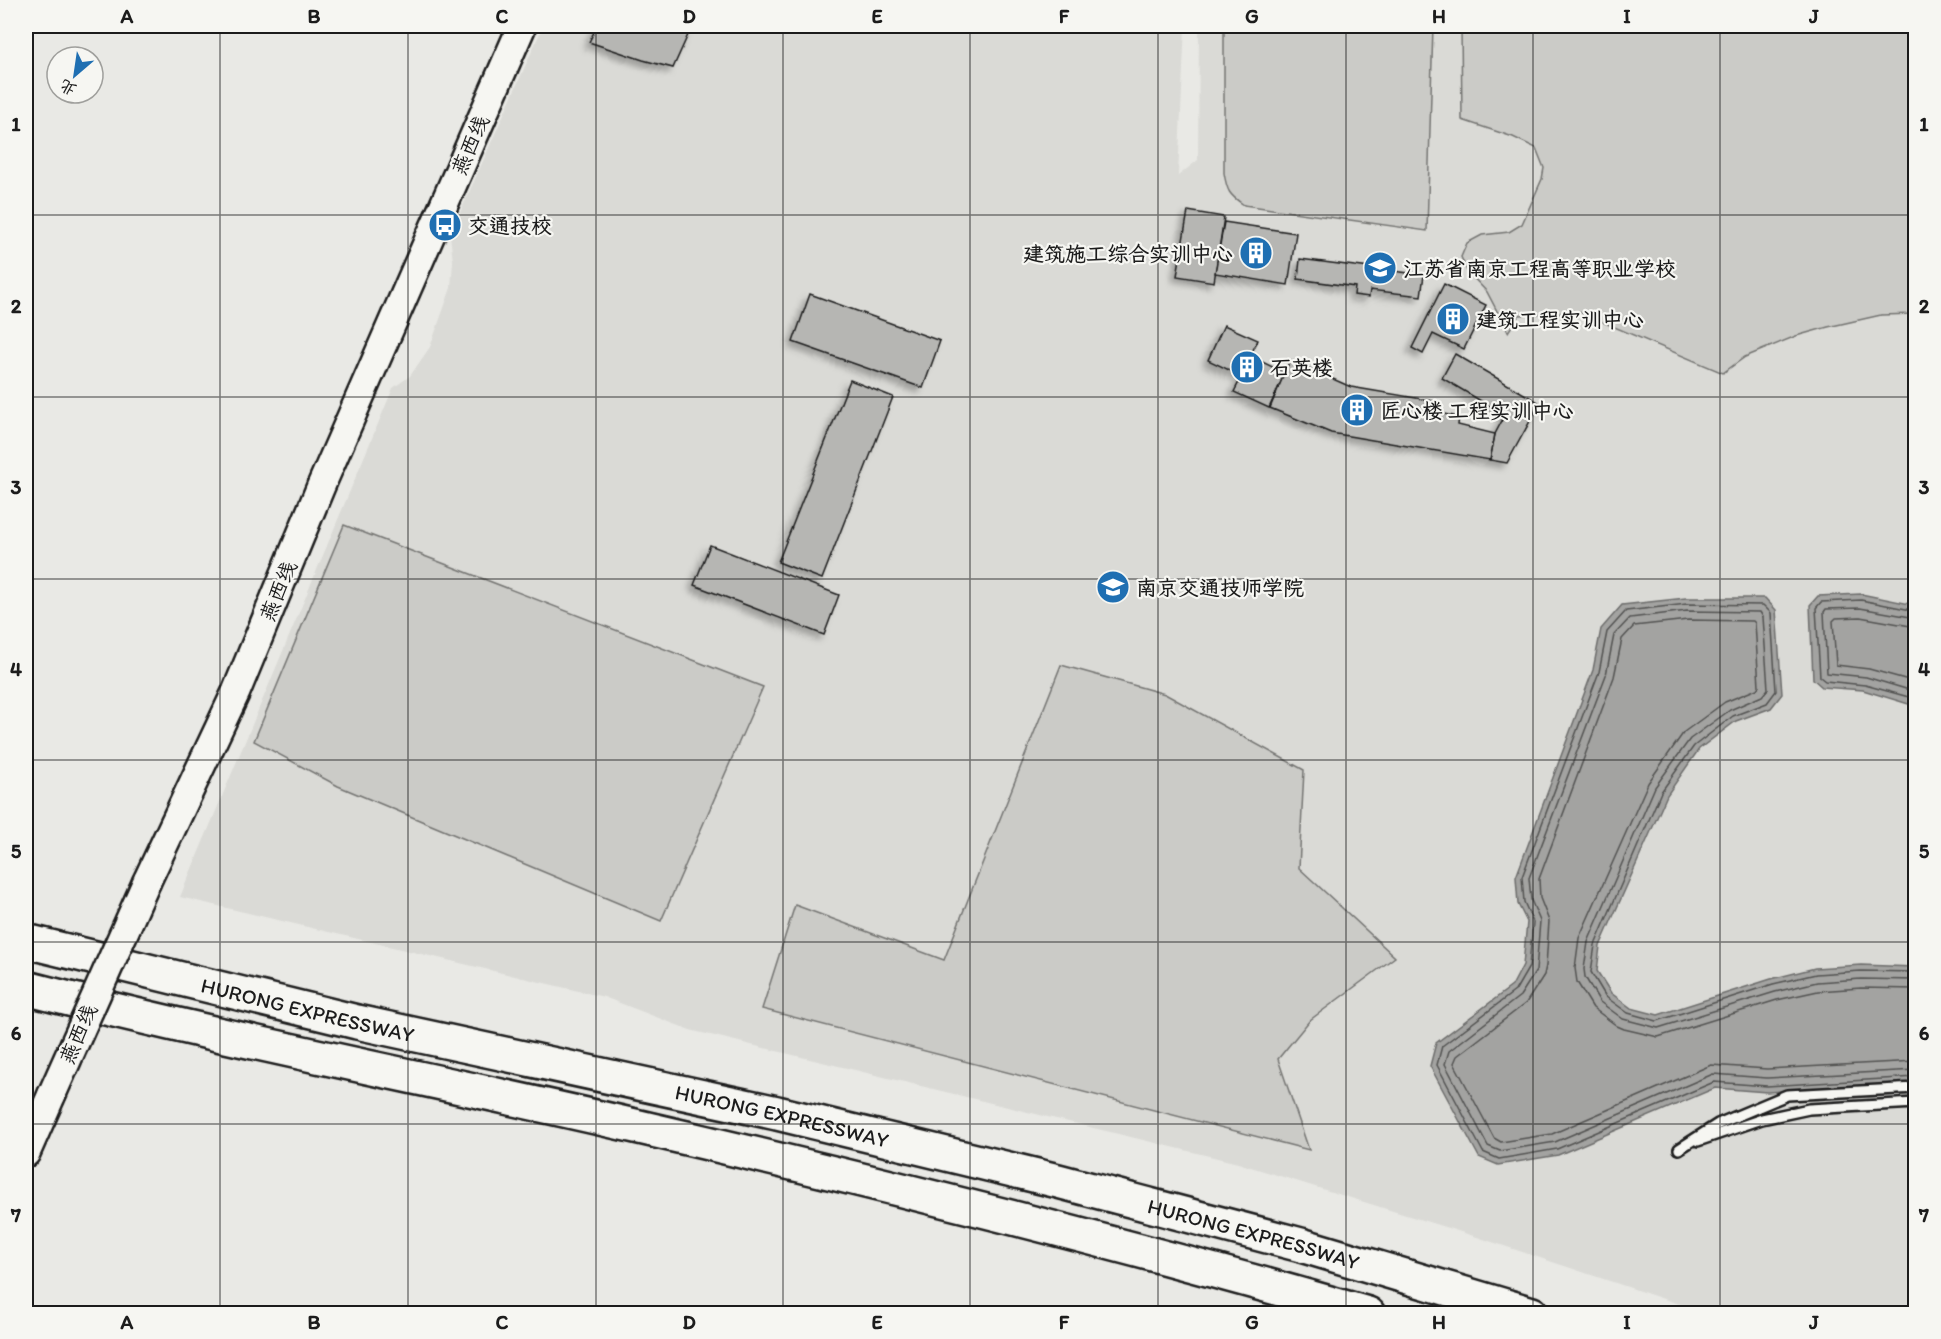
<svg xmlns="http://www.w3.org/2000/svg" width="1941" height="1339" font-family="Itim,'LXGW WenKai TC',sans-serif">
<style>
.built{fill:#dadad6}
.green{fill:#cbcbc7;stroke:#747472;stroke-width:1.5}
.water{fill:#a3a3a1;stroke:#6d6d6c;stroke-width:1.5}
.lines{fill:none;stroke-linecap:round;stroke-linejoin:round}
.shore{stroke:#525251;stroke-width:1.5}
.building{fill:#b6b6b3;stroke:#1c1c1c;stroke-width:1.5;filter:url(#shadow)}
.service-casing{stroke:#1c1c1c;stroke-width:14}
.secondary-casing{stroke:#1c1c1c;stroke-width:32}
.motorway-casing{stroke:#1c1c1c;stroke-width:38}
.service{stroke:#f6f6f2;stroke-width:9}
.secondary{stroke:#f6f6f2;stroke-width:27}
.motorway{stroke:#f6f6f2;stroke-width:33}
.secondary-bridge-casing{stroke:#1c1c1c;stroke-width:32;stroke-linecap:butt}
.secondary-bridge{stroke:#f6f6f2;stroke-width:27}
.grid{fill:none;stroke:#1c1c1c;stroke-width:1.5;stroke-opacity:0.55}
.labels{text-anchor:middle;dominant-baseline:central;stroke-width:4.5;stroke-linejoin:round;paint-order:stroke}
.street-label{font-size:21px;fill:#1c1c1c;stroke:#f6f6f2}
.poi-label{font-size:21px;font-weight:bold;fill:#1c1c1c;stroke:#f6f6f2;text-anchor:start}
.neatline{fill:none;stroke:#1c1c1c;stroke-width:2}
.grid-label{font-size:20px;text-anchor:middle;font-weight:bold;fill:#1c1c1c}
</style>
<defs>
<filter id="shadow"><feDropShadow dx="-5" dy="5" stdDeviation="3" flood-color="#0004"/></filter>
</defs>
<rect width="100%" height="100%" fill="#e9e9e5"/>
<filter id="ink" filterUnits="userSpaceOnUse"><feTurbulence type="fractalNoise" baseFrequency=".0167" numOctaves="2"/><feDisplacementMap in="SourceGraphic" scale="12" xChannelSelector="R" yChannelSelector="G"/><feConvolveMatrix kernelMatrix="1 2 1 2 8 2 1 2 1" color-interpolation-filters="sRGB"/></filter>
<g filter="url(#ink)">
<polygon class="built" points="543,26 1185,26 1178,176 1198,160 1199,26 1728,26 1722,373 1745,357 1796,336 1828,327 1881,315 1915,314 1915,1313 1706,1313 1477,1237 1238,1163 690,1030 604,997 180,897 393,388 410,376 430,347 451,288 453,261 450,235"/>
<g class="green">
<path d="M 1224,26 L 1433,26 L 1427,231 L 1244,205 C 1229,195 1227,191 1224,173 Z"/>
<polygon points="1461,26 1915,26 1915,314 1881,315 1828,327 1796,336 1745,357 1723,373 1579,312 1519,315 1508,332 1487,292 1467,271 1461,257 1467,243 1482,235 1509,232 1522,224 1542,179 1544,168 1536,148 1513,137 1462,120"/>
<polygon points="344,525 763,687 661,921 338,786 254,741"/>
<polygon points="1061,665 1165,694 1304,770 1299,868 1395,957 1310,1020 1278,1059 1309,1150 762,1009 795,905 944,960"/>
</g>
<g class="water">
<polygon points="1861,594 1915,605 1915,706 1863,690 1822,687 1813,679 1810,605 1818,596"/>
<polygon points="1686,598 1765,598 1776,610 1782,694 1771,708 1736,721 1699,749 1667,795 1600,946 1597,971 1611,993 1631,1008 1658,1015 1771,979 1815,968 1861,965 1915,967 1915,1083 1767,1092 1715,1088 1558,1155 1498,1165 1479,1157 1430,1066 1436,1043 1512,986 1523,965 1527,922 1518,904 1516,877 1593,670 1601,629 1622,605"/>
</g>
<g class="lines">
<g class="shore">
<polyline points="1916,611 1861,600 1821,602 1816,608 1820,677 1825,681 1865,685 1916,699"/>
<polyline points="1916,618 1860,608 1826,609 1824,612 1827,673 1866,677 1916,692"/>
<polyline points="1916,627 1860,617 1836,618 1833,621 1836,665 1869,669 1916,682"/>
<polyline points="1916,972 1861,971 1816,974 1773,984 1657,1021 1628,1013 1606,997 1591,972 1595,945 1661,792 1694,746 1733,716 1767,703 1776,691 1771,613 1763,605 1687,604 1626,611 1607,632 1599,672 1522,877 1524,902 1533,922 1529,967 1515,991 1442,1046 1437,1065 1483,1152 1499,1159 1557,1149 1714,1082 1767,1086 1916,1077"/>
<polyline points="1916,980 1861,979 1817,982 1775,992 1658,1028 1623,1019 1600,1002 1585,977 1584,969 1588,942 1655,787 1690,739 1730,710 1762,696 1768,689 1763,617 1760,612 1687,611 1630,618 1614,635 1606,675 1529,878 1531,900 1540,921 1536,971 1520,996 1449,1051 1445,1064 1488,1146 1500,1151 1555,1142 1713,1074 1767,1078 1916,1070"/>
<polyline points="1916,989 1861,988 1818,991 1777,1000 1658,1037 1624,1029 1617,1026 1593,1008 1577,982 1575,968 1579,938 1648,783 1684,732 1725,702 1757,689 1759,686 1755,623 1753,621 1688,620 1634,626 1622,639 1614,677 1539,879 1540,898 1549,921 1546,966 1544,975 1526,1003 1457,1056 1454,1063 1494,1138 1501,1142 1552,1134 1711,1065 1767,1069 1916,1061"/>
</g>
</g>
<g class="building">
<polygon points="597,26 692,26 673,68 643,60 589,42"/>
<polygon points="1188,211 1224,217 1214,282 1177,276"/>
<polygon points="1224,222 1296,233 1288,285 1215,273"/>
<polygon points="1300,259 1424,275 1421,296 1370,290 1369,297 1354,295 1355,287 1298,279"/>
<polygon points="1444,284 1486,305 1464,349 1433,334 1423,354 1412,348"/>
<polygon points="810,294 940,341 923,388 793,342"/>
<polygon points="1224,325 1258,340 1250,356 1285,373 1269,408 1234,392 1242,376 1208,360"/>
<polygon points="1455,354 1540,403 1507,463 1490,460 1495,434 1505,415 1442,378"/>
<polygon points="1290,360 1351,387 1440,402 1439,413 1459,417 1458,425 1495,434 1490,460 1331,433 1270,408"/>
<polygon points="850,380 893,397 822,579 778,562"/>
<polygon points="710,545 839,595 824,635 694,585"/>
</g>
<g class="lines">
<g class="service-casing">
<g id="service">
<polyline points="1698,1141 1762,1119 1809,1109 1916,1103"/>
<polyline points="1679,1149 1718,1124 1787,1095 1916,1088"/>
</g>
</g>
<g class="secondary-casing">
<g id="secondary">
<polyline points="147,881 236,692 321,486 522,26"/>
<polyline points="26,1153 52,1094"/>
</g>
</g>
<g class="motorway-casing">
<g id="motorway">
<path id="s1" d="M 26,941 L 357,1022 L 777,1113 L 1058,1181 L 1301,1245 L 1532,1314"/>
<path d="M 26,988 C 227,1040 432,1079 635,1126 C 881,1183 1126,1244 1368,1314"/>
</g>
</g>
<use href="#service" class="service"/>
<use href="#secondary" class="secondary"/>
<use href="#motorway" class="motorway"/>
<g class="secondary-bridge-casing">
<polyline id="secondary-bridge" points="52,1094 147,881"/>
</g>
<use href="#secondary-bridge" class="secondary-bridge"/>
</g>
</g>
<path class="grid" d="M 220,26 L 220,1314M 408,26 L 408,1314M 596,26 L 596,1314M 783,26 L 783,1314M 970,26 L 970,1314M 1158,26 L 1158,1314M 1346,26 L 1346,1314M 1533,26 L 1533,1314M 1720,26 L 1720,1314M 26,215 L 1916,215M 26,397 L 1916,397M 26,579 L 1916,579M 26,760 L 1916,760M 26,942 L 1916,942M 26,1124 L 1916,1124"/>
<defs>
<g id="bus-disc" transform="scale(1.725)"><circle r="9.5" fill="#1f6fb2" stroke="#f6f6f2"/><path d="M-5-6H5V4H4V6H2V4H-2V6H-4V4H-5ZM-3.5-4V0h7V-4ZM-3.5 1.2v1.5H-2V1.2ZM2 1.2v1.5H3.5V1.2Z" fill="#fff"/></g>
<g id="building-disc" transform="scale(1.725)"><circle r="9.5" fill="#1f6fb2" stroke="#f6f6f2"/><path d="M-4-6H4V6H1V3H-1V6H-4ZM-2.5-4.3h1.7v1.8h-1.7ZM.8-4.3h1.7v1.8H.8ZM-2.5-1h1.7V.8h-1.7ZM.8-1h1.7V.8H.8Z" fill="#fff"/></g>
<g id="school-disc" transform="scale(1.725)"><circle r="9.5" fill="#1f6fb2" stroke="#f6f6f2"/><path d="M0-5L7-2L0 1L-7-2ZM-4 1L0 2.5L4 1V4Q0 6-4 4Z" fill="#fff"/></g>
<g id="university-disc" transform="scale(1.725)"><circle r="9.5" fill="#1f6fb2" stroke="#f6f6f2"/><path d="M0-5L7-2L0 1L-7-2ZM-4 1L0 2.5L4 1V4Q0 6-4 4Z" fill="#fff"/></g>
</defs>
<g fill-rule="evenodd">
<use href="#bus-disc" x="445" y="225"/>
<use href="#building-disc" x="1256" y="253"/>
<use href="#school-disc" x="1380" y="268"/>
<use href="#building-disc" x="1453" y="319"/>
<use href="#building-disc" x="1247" y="367"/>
<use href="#building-disc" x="1357" y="410"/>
<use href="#university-disc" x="1113" y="587"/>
</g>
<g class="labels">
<g class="street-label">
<text transform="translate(470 145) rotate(-66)">燕西线</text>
<text transform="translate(278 591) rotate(-67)">燕西线</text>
<text stroke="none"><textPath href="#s1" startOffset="290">HURONG EXPRESSWAY</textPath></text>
<text transform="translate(78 1034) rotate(-66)">燕西线</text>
<text stroke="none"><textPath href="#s1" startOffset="776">HURONG EXPRESSWAY</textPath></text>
<text stroke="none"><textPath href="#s1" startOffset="1262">HURONG EXPRESSWAY</textPath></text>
</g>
<g class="poi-label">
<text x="468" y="225">交通技校</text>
<text x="1233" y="253" text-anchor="end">建筑施工综合实训中心</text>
<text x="1403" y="268">江苏省南京工程高等职业学校</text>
<text x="1476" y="319">建筑工程实训中心</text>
<text x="1270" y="367">石英楼</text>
<text x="1380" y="410">匠心楼 工程实训中心</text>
<text x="1136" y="587">南京交通技师学院</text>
</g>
</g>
<rect width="1941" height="1339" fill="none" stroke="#f6f6f2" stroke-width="66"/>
<g transform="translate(75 75) rotate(209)"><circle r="28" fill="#f6f6f2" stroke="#9f9f9c" stroke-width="1.5"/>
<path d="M0-4.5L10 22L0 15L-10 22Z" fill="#1f6fb2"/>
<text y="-9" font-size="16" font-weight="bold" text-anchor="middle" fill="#1c1c1c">北</text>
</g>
<rect x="33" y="33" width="1875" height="1273" class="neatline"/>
<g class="grid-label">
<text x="127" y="23">A</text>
<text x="314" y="23">B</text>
<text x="502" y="23">C</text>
<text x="689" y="23">D</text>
<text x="877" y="23">E</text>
<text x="1064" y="23">F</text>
<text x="1252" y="23">G</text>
<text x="1439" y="23">H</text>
<text x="1627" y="23">I</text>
<text x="1814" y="23">J</text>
<text x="16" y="131">1</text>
<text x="1924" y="131">1</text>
<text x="16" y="313">2</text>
<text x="1924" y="313">2</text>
<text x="16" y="494">3</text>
<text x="1924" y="494">3</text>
<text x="16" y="676">4</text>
<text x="1924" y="676">4</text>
<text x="16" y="858">5</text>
<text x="1924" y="858">5</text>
<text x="16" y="1040">6</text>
<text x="1924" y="1040">6</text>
<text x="16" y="1222">7</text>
<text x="1924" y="1222">7</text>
<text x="127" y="1329">A</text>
<text x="314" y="1329">B</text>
<text x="502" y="1329">C</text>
<text x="689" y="1329">D</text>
<text x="877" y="1329">E</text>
<text x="1064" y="1329">F</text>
<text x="1252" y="1329">G</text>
<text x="1439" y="1329">H</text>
<text x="1627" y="1329">I</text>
<text x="1814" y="1329">J</text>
</g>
</svg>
